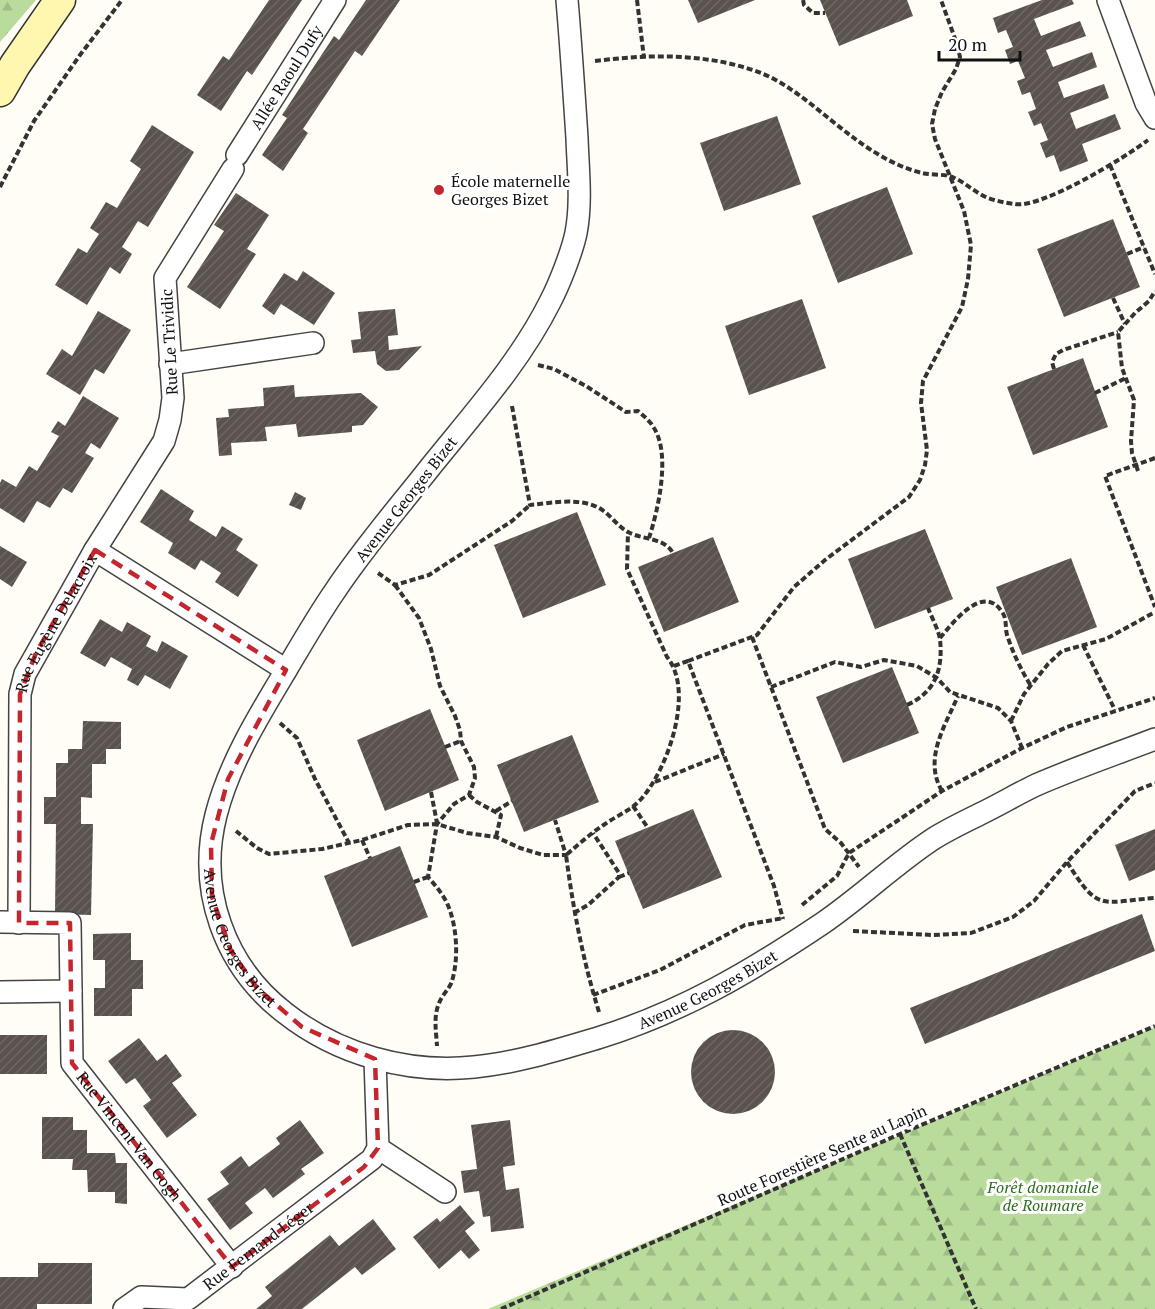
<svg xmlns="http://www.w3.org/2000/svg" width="1155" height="1309" font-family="'PT Serif',serif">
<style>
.forest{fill:url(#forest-firs)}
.building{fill:url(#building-hatch)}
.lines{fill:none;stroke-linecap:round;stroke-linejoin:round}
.street-casing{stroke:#444;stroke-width:24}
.secondary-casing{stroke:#333;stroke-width:33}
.path{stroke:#333;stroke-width:4;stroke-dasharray:6 3;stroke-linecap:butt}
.street{stroke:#fff;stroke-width:21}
.secondary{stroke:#fff6b0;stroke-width:30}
.marked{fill:none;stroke:#c4262e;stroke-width:4.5;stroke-dasharray:12 8;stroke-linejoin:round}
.poi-dot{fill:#c4262e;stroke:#fff;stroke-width:2}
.labels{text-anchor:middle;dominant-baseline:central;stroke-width:6;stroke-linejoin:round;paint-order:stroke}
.street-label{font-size:16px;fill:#111;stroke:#fff}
.poi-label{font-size:16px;fill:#111;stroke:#fff;text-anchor:start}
.park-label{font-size:16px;font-style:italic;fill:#2f6b1f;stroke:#fff}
</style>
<defs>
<pattern id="forest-firs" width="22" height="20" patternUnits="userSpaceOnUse" patternTransform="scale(1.5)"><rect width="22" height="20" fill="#b9dc9c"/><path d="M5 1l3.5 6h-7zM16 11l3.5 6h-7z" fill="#9ebc85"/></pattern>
<pattern id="building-hatch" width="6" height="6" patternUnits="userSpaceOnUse" patternTransform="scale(1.5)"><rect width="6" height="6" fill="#5a524d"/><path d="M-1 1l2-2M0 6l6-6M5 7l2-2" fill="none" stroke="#6d6662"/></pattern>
</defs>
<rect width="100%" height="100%" fill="#fffdf5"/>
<g class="forest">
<polygon points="0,0 36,0 0,42"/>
<polygon points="1155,1027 1155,1309 488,1309"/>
</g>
<g class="building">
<polygon points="269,0 302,0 252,75 247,71 221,111 197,95 223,56 229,60"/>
<polygon points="366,0 400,0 362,56 355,51 303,129 308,133 283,171 262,155 287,118 282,115 334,36 339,40"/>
<polygon points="688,0 755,0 698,23"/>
<polygon points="820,0 907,0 913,16 839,46"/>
<polygon points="1042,0 1072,0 1074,4 1034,19 1041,36 1080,21 1086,36 1046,50 1053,67 1092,52 1097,67 1058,82 1064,98 1104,84 1109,98 1070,113 1076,129 1115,114 1121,129 1082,144 1088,161 1060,172 1054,155 1046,158 1040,143 1048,140 1041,123 1034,126 1028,112 1036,109 1030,92 1022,95 1017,81 1025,78 1018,61 1010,64 1005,50 1013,47 1006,30 998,33 993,18"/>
<polygon points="777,116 801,184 724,211 700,143"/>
<polygon points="152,125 194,152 148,227 138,221 122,247 132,254 120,274 110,267 87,305 55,285 78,248 87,253 93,243 99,234 90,228 106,202 117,208 141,169 130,161"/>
<polygon points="887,187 913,254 838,283 812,216"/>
<polygon points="236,193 269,215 247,249 256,254 220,309 187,287 224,231 214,225"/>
<polygon points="1113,219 1140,287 1064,317 1037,249"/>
<polygon points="303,271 335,293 314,325 281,304 274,315 262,306 284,273 297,281"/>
<polygon points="802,299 826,368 749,395 725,326"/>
<polygon points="395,309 398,335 388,336 389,350 422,346 399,370 386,371 377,364 375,351 353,353 351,340 361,339 358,312"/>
<polygon points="98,311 131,330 104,374 95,369 80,395 46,374 62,349 72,356"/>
<polygon points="1083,358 1108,427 1033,455 1007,387"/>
<polygon points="294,385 295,397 361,393 378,407 363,425 352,426 352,432 298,437 296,424 265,427 267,441 231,443 232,455 219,456 216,418 229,417 228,409 264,406 263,388"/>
<polygon points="83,396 119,418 100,449 91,443 85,453 94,458 72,493 63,488 50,508 37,501 24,523 0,508 0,483 2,479 16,487 29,466 37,471 59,436 51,432 58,421 65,426"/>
<polygon points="161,489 194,511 189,520 216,537 222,526 243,539 236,550 258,565 238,597 215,582 221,573 201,560 195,570 168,553 173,543 140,522"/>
<polygon points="295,492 306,498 301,510 289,505"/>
<polygon points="577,512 606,585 523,618 494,545"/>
<polygon points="925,529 953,599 875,629 848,559"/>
<polygon points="713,537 739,602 664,632 638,567"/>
<polygon points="0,546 27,562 12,587 0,579"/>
<polygon points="1071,558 1097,627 1022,655 996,587"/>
<polygon points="100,619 122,632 127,622 151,636 146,646 157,652 162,641 188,656 170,689 145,675 138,686 127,680 132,669 111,657 105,667 80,653"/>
<polygon points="892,667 919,733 843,763 816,697"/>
<polygon points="430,709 459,780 385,811 357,740"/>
<polygon points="83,721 121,722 121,749 106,749 106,764 92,764 92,798 81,797 81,824 93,824 91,915 55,914 56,824 44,824 44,797 56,797 56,763 68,763 68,749 82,749"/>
<polygon points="572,735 599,802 524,832 497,765"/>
<polygon points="693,809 722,877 643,909 615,841"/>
<polygon points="1155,829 1155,870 1129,881 1115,845"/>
<polygon points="400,846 428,917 352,947 324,876"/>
<polygon points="1142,914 1155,951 925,1044 910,1008"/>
<polygon points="131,933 131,960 143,960 143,989 132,989 132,1016 94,1016 94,988 105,988 105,960 93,960 93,934"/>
<circle cx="733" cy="1072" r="42"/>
<rect x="0" y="1035" width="47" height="39"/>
<polygon points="139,1038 157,1061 166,1054 182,1076 172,1083 197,1115 167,1138 143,1106 151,1100 135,1078 126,1084 108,1061"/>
<polygon points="42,1117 73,1117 73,1130 87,1130 87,1153 115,1153 116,1163 127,1163 127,1204 115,1203 115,1192 88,1192 87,1170 72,1170 73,1159 42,1159"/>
<polygon points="300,1120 324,1153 301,1169 305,1174 273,1198 265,1188 245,1203 253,1213 230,1230 207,1199 229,1184 220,1172 241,1156 249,1167 280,1144 276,1138"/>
<polygon points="510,1120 515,1165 503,1167 504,1176 506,1190 519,1188 524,1228 491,1232 490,1216 483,1217 479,1191 464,1193 461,1171 477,1169 471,1125"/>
<polygon points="460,1205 475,1223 465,1231 480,1250 469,1259 461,1250 439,1269 413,1237 437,1218 440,1222"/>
<polygon points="373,1219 396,1249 362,1275 355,1267 302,1309 256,1309 272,1296 265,1287 330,1235 339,1246"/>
<polygon points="38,1263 92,1263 92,1304 37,1304 37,1309 0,1309 0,1277 38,1277"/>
</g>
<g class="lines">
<g class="street-casing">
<g id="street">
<path id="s1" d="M 567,0 C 571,46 574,92 577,138 C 578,169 582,202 576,233 C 572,252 559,285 550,302 C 520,362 473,414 432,465 C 399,507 364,547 335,591 C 317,617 301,645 285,672 C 258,717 229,764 216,815 C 197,890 224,966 285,1013 C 337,1054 407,1074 474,1067 C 516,1063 558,1050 598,1038 C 682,1012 750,972 823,923 C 861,897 895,864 933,839 C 947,830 964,822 980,814 C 999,805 1017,794 1036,785 C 1075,768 1116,754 1155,739"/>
<polyline points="1108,0 1146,103 1155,118"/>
<path id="s2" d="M 237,155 L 335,0"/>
<polyline points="170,364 313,343"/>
<polyline points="95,550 286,670"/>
<polyline points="0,922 70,923 71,991 0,992"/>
<path id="s3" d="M 19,923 L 20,694 L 25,674 L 95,550 L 164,441 L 170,420 L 173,398 L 165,278 L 233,169"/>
<path id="s4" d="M 71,991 L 72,1063 L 232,1267"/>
<polyline points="378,1148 445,1192"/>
<path id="s5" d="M 124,1309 L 141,1297 L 188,1299 L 372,1159 L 378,1148 L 375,1059"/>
</g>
</g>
<g class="secondary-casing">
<polyline id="secondary" points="0,91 15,65 60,0"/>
</g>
<g class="path">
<polyline points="637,0 644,58"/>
<polyline points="803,0 804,5 813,13 825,13"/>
<path d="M 595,61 C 650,54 709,53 761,73 C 794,86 825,117 854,138 C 874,153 897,167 922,173 C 930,175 940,174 949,176 C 963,180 975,193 988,198 C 997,201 1006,203 1015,204 C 1041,209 1126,157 1148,140"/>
<polyline points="1110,165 1155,274"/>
<polyline points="0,187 34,121 80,55 122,0"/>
<polyline points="1127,254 1144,247"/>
<polyline points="1113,298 1125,324"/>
<path d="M 538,365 L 554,369 L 586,386 L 626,412 L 638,411 C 644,416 650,421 654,428 C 671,455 658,510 649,538"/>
<polyline points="1054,369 1052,362 1056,354 1063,350 1118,332"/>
<polyline points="1095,393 1126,378"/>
<path d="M 512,406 L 530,505 C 551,503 579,497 599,508 C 610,514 617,526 628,532 C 642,540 664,537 673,553"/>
<polyline points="1155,458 1105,476 1155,607"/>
<polyline points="1138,471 1132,453 1131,441 1134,400 1122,368 1118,332 1135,313 1149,301 1155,291"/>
<polyline points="378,573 395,585 429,575 512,521 530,505"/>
<path d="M 395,585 L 419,618 L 431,649 L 440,686 L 455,716 L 460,730 L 461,741 L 474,767 L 475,778 L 469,795 L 454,804 L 437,824 L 428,877 C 435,885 442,893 447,903 C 457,925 459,958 452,981 C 450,988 443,994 440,1001 C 433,1015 436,1030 437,1046"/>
<polyline points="752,637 825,829 841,843 859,867"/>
<path d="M 940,638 C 952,624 983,582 1002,612 C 1007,618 1005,627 1007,635 C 1013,653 1021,670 1031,686"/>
<polyline points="1083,645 1115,710"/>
<polyline points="688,661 757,635 794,587 825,560 909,497 920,480 925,465 927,450 921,403 923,381 962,307 968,279 971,245 964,211 935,139 932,124 935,109 942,92 956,69 960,57 957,44 941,0"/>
<polyline points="674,666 688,661 774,886 783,919"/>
<polyline points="771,687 835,662 861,667 884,660 917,666 937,678 950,692 998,708 1011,721 1022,748"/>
<path d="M 907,705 C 936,692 943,669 940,639 C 938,629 932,618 928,608"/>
<polyline points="1011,721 1024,694 1048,664 1062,651 1106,639 1155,612"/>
<polyline points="280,723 297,738 315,779 349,843"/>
<polyline points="445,747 461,741"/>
<polyline points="655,782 724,754"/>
<path d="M 942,791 C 923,759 945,726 958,696"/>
<polyline points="431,792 437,823"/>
<polyline points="469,795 477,802 501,815 496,837"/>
<polyline points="633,806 648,828"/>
<polyline points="496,811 512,801"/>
<polyline points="236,831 257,848 269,854 322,849 362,840 408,825 437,824 467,833 496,837 520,848 543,855 566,855 555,820"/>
<polyline points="362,840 370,858"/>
<path d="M 1067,862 C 1099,913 1100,902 1155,898"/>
<polyline points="619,877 629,873"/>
<polyline points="414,882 428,877"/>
<polyline points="802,905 837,876 849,853 942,791 1022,748 1067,727 1155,698"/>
<polyline points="574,913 588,905 619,877 619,873 593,833"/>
<polyline points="853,931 933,935 971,933 1013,917 1034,901 1067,862 1135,791 1155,783"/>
<polyline points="593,995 660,970 745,925 784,918"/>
<path d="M 599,1012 C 583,961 573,908 566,855 C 578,845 591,833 605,824 C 618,815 632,810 642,798 C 668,768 695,691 667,657 L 627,569 L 628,532"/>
<polyline points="900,1134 976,1309"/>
<polyline points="501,1309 900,1134 1155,1026"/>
</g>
<use href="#street" class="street"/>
<use href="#secondary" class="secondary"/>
</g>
<path class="marked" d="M 95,550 L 286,670 L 228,779 L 211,844 L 212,897 L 231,951 L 257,988 L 302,1027 L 375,1059 L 378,1148 L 364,1167 L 232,1267 L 72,1063 L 70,923 L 19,923 L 20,694 L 36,653 Z"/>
<circle class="poi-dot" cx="439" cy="190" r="6"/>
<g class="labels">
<g class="street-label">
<text stroke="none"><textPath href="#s2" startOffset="92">Allée Raoul Dufy</textPath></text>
<text transform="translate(169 342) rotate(-93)">Rue Le Trividic</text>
<text transform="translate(406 499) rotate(-52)">Avenue Georges Bizet</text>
<text stroke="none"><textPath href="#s3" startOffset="309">Rue Eugène Delacroix</textPath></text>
<text stroke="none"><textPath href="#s1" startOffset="1054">Avenue Georges Bizet</textPath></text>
<text stroke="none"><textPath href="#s1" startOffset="1594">Avenue Georges Bizet</textPath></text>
<text stroke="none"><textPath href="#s4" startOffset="165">Rue Vincent Van Gogh</textPath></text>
<text transform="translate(822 1155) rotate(-24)">Route Forestière Sente au Lapin</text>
<text stroke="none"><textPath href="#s5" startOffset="156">Rue Fernand Léger</textPath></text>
</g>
<g class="poi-label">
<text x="451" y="181">École maternelle<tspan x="451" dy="18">Georges Bizet</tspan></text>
</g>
<g class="park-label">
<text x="1043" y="1187">Forêt domaniale<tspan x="1043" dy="18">de Roumare</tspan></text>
</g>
</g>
<path d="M939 51v9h81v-9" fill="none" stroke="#111111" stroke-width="3"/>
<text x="948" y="51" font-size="18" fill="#111111" stroke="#ffffff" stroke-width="4.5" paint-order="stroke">20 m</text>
</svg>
